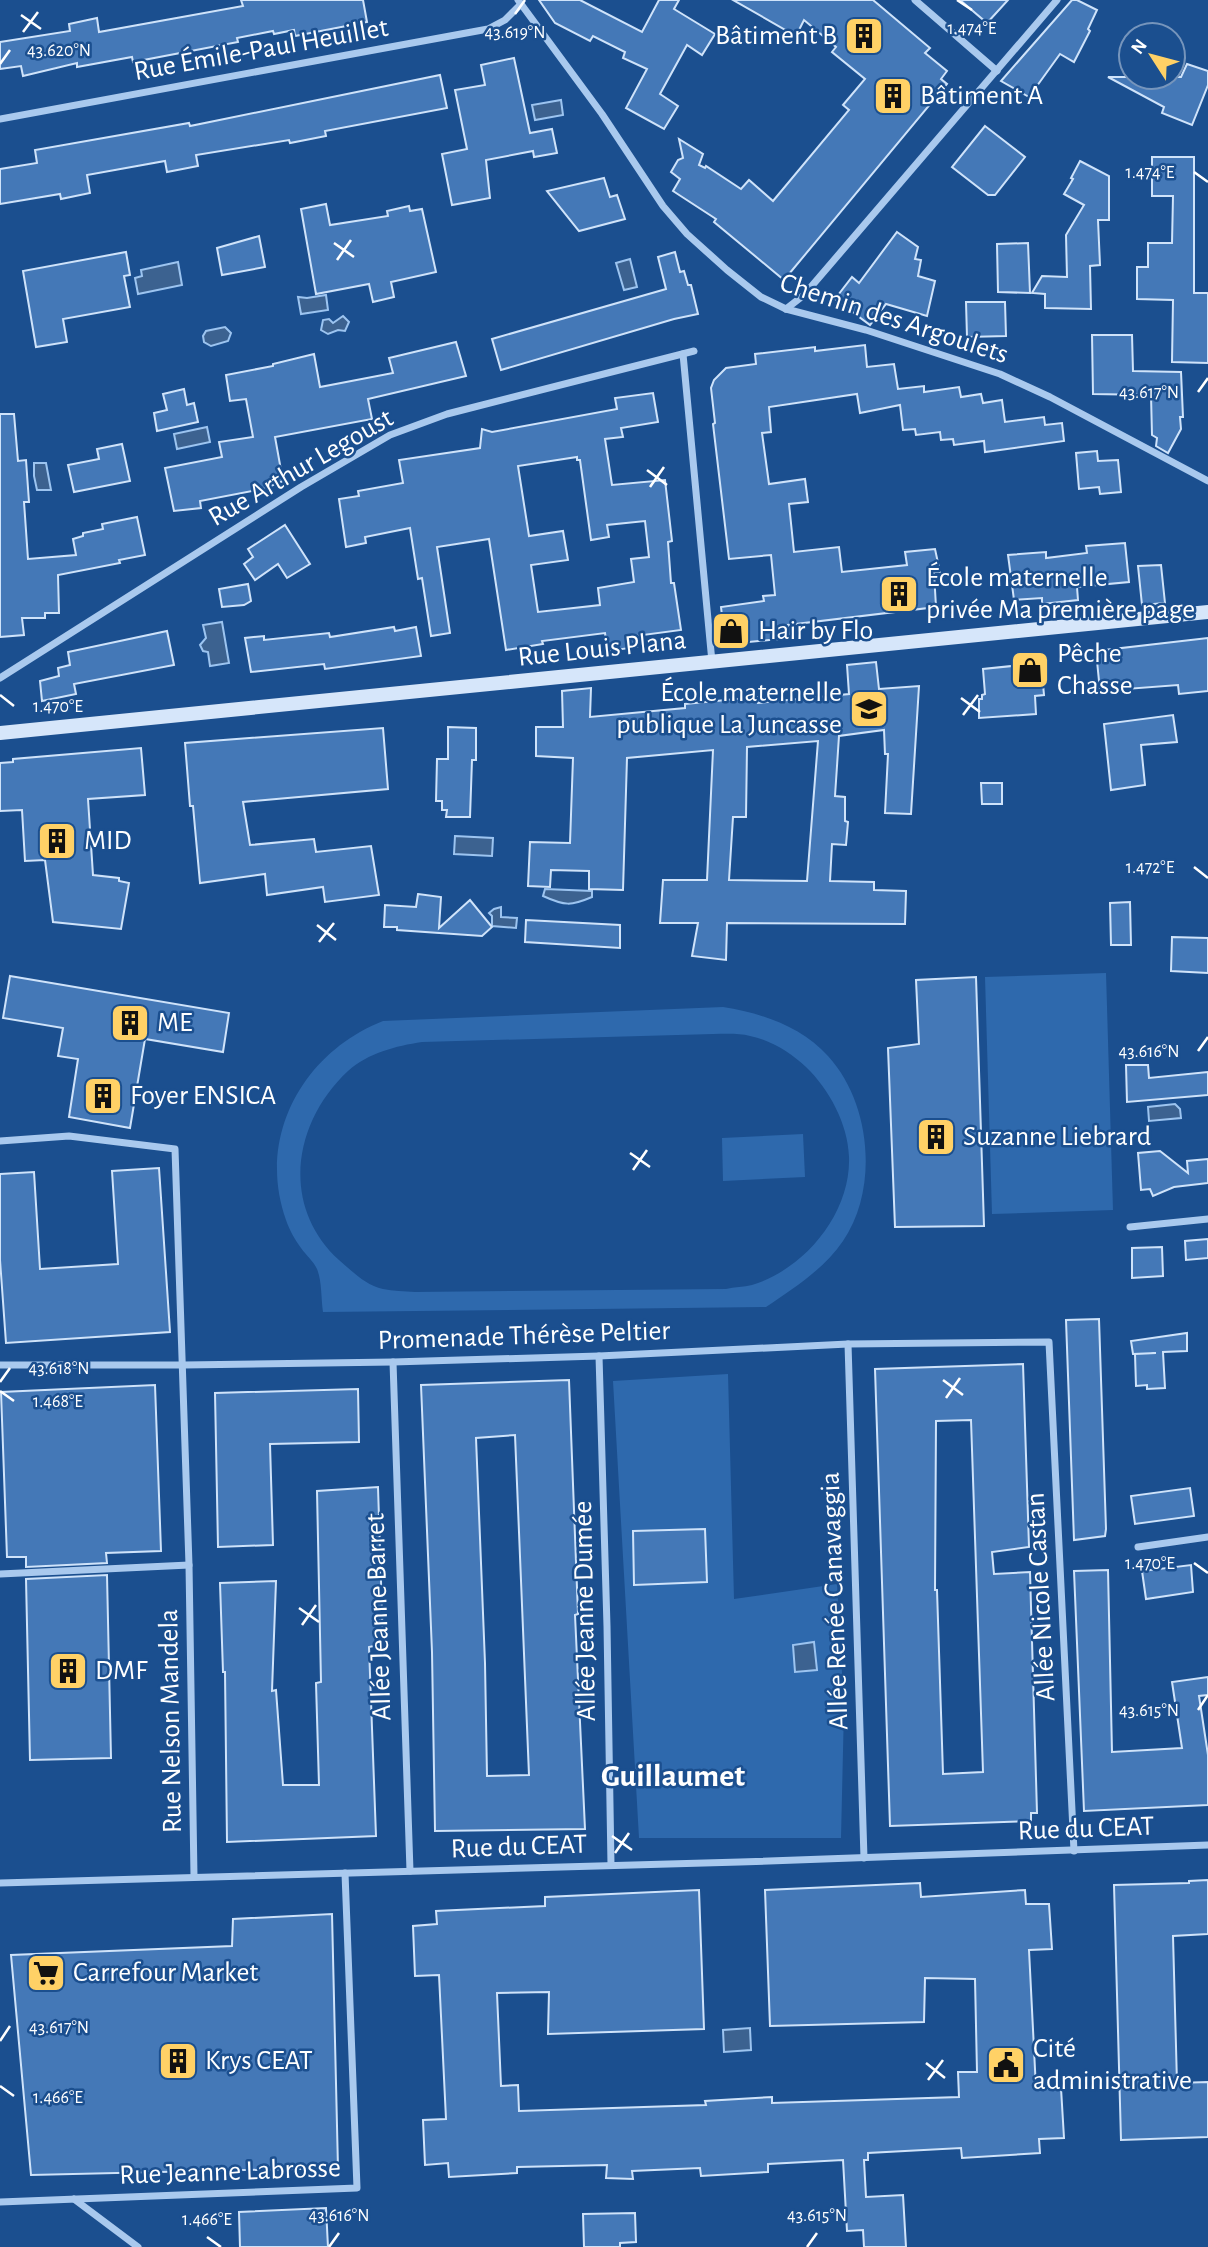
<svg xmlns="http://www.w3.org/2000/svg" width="1208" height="2247" font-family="'Alegreya Sans',sans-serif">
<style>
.green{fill:#2e69ad;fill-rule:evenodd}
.water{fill:#3c6290;stroke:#9cc4f0;stroke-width:2}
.building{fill:#4478b7;stroke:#cfe3fa;stroke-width:2;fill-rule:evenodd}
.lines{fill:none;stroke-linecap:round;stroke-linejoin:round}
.street{stroke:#a9c9ee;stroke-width:7}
.secondary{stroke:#d6e6fa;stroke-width:14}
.ticks{fill:none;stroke:#fff;stroke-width:2.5}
.labels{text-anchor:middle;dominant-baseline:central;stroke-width:5;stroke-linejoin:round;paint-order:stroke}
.poi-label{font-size:28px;fill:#fff;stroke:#1b4f8f;text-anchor:start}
.street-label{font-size:28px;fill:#fff;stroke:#1b4f8f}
.quarter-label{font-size:32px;font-weight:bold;fill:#fff;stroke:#1b4f8f}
.ticks-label{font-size:18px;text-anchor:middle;fill:#fff;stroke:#1b4f8f;stroke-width:5;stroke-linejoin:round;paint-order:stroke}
</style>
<rect width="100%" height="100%" fill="#1b4f8f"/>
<g class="green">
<polygon points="1106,973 1113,1210 992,1214 985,977"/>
<path d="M 723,1007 C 761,1013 801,1026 828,1056 C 871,1103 879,1188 843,1241 C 824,1269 794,1288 766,1307 L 323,1312 C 321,1299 322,1281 317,1269 C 314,1262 306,1255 301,1248 C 295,1240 289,1229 286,1220 C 256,1136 304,1052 383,1021 ZM 713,1034 C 725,1034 739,1033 750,1036 C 771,1040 791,1053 806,1067 C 829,1089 848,1124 849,1157 C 851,1213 805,1269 752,1285 C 744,1287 734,1287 726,1289 L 415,1292 C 404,1291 393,1291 383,1289 C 365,1285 352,1271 339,1260 C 280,1206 293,1122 348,1071 C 368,1053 396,1046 422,1042 Z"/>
<polygon points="803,1134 805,1177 723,1181 722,1138"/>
<polygon points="728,1374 734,1599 837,1584 844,1708 841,1838 639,1838 613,1381"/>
</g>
<g class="water">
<polygon points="561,100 563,115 535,120 532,105"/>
<polygon points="630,259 637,287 624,290 616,263"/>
<polygon points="178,262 182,285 138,294 135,278 142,276 141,270"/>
<polygon points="326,295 328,310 301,314 298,297 307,298"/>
<polygon points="343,316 349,322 345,331 338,330 328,334 321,330 323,320 329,319 333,323"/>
<polygon points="225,327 231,333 228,341 211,346 204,342 203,336 206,331"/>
<polygon points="207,427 210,442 177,449 174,434"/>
<polygon points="34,463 46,463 51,490 37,490 34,476"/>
<polygon points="222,622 229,663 210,666 208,652 203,651 200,645 206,638 203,625"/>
<polygon points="455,836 493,838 492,856 454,854"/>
<path d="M 545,889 L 592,891 L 592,897 C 571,906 565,906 543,896 Z"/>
<polygon points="501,907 501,917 517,918 516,928 492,926 492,916 489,913 494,909"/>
<polygon points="1175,1104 1180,1109 1181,1118 1149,1121 1148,1107"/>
<polygon points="814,1642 817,1670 795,1672 793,1645"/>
<polygon points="750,2028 751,2050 724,2052 723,2030"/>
</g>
<g class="building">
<polygon points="241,0 363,0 367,22 295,36 294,30 274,34 273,31 237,38 238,42 133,62 132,57 77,67 77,63 23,76 21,66 0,69 0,42 70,31 69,24 97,18 99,32 243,6"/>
<polygon points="539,0 580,0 642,32 659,0 679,0 674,9 715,34 702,55 687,45 660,94 678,106 664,129 626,108 647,69 623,58 625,52 593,36 590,41 555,23"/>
<polygon points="733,0 873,0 930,48 925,53 947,71 941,79 947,84 784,280 714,222 716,219 673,191 680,179 671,172 678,160 683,158 679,139 703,154 699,165 705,168 706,166 741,189 749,180 773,201 849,110 843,105 865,79 832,52 836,47 804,20 796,36"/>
<polygon points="960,0 1008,0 987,23"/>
<polygon points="1072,0 1077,0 1097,10 1088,29 1090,31 1074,62 1060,54 1029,97 1001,81"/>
<polygon points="514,58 530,133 552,129 557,153 534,157 533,151 486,160 490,198 452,205 442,154 467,149 455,90 485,85 481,65"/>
<polygon points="1187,64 1208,71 1208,85 1192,125 1162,113 1164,107 1108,77 1181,77"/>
<polygon points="440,75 447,108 325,131 326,136 290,143 289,140 196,155 198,166 167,172 165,161 87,175 90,193 61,199 60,194 0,204 0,169 37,163 35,150 189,123 190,126"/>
<polygon points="985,126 1025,157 995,195 988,195 952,167"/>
<polygon points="1152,157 1194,157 1194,293 1208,293 1208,363 1172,362 1173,300 1137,299 1137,267 1148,267 1148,243 1172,243 1173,196 1152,196"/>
<polygon points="1080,161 1109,176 1109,220 1098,220 1100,265 1090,266 1091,309 1045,308 1045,294 1032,293 1042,276 1067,277 1066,235 1084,205 1064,194 1073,179 1071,178"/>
<polygon points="604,178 610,197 617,195 625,219 579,231 547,191"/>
<polygon points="326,204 330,225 388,216 387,211 409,206 410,211 422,209 436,272 391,282 394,297 373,302 369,284 316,294 301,209"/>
<polygon points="897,232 918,247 915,259 921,260 918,276 935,281 927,316 886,304 870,325 835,299 852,277 859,283"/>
<polygon points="259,236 265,267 222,275 217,248"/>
<polygon points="1028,243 1030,293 998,292 997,244"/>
<polygon points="126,252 130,275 124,276 130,307 63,319 67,342 36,347 23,271"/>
<polygon points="675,252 680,272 684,271 688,285 691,285 698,314 674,319 501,370 492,339 666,289 658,257"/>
<polygon points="966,302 1005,302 1006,336 967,337"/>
<polygon points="1092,335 1132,335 1133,371 1181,372 1183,417 1180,417 1181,429 1168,453 1156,446 1157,438 1152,435 1151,395 1093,394"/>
<polygon points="456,342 466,376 368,399 372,419 275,437 283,481 263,489 200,501 201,508 174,511 165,468 222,457 219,442 253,437 246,399 230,401 226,375 273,366 273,364 314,354 320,387 393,373 389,358"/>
<polygon points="865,345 867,367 894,364 898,389 924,386 924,392 959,387 961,397 981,394 983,403 1002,400 1005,422 1044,417 1045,425 1062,423 1064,441 985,452 984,441 954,445 953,439 941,440 940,432 916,435 915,429 903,430 900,405 860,413 857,394 769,407 771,432 762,433 769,484 805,479 808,502 789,504 794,552 839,547 842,572 907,565 905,552 935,549 940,572 934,572 936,607 788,625 789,638 738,643 724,633 721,607 764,601 763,596 775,595 771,555 729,559 713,424 715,423 711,388 714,380 726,368 756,364 755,354 815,347 815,351"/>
<polygon points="184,389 187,405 194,403 198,422 157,431 154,413 167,410 163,394"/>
<path d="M 653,393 L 658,422 L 621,428 L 623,437 L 605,439 L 612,485 L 665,480 L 672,541 L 668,542 L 671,583 L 674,583 L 681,630 L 635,636 L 637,647 L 608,651 L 605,633 L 542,641 L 543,644 L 506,650 L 489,539 L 437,547 L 450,633 L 431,636 L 422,578 L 418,579 L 410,528 L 365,537 L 366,543 L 346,547 L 339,499 L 359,496 L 358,491 L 403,483 L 399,460 L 480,448 L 482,429 L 492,432 L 617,409 L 615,398 ZM 577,457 L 577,460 L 580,460 L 591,540 L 609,537 L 607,525 L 645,521 L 649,557 L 631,559 L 634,582 L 598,588 L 600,605 L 538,612 L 531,565 L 568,560 L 563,531 L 529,536 L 518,466 Z"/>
<polygon points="0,414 14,414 18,461 26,460 29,502 24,502 28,559 76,555 73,539 83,536 83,533 103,529 102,524 137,517 145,555 119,560 120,563 58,575 59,613 45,613 45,618 22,618 24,635 0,637"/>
<polygon points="122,444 130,481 74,492 68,465 99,459 97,449"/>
<polygon points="1097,451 1098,461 1118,460 1121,492 1100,494 1099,487 1079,489 1076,453"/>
<polygon points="285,525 310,564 287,578 278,564 255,580 244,564 253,557 248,549"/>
<polygon points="1125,543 1129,582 1077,587 1078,600 1042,604 1042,598 1014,600 1008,555 1046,552 1046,558 1087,553 1086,546"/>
<polygon points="1161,565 1165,603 1142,605 1138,566"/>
<polygon points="248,584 251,601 244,605 222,607 219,589"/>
<polygon points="394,627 395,631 416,627 421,656 325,669 324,664 251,672 245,638 264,636 264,640 329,633 330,637"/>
<polygon points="167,631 174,665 74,684 76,694 42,701 40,681 59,676 58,668 70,665 68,652"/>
<polygon points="1208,638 1208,691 1179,694 1178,685 1100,691 1096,651"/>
<path d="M 876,662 L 879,689 L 919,686 L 911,814 L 885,813 L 888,754 L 885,754 L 884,730 L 839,736 L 835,796 L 845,797 L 845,821 L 848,822 L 846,845 L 832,844 L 830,881 L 874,882 L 874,890 L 906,891 L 905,924 L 727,923 L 726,960 L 692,956 L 698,923 L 660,923 L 663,880 L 707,880 L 713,750 L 627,758 L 623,890 L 589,889 L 589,871 L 551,870 L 550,887 L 528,886 L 530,842 L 570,843 L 573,758 L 536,756 L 536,727 L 563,727 L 562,691 L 591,688 L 590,717 L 685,708 L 685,704 L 757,697 L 758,703 L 849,694 L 847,665 ZM 818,741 L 807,881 L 729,880 L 733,817 L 746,817 L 747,747 Z"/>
<polygon points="1041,663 1044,695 1035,696 1036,714 979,718 979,699 982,699 982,695 985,694 983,669"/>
<polygon points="1173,715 1177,742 1141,745 1145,785 1111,790 1104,724"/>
<polygon points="448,727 476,728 476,760 472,760 470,817 446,817 447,810 442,810 442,801 436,801 437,759 448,759"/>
<polygon points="383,728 388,789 243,802 250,845 314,839 316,852 371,846 379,895 325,902 323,887 267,895 265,874 200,883 193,806 190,806 185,743"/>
<polygon points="141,748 145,795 88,799 93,875 119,878 119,881 129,883 121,929 53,922 45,860 25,861 22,810 0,811 0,763 13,762 13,759"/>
<polygon points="981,783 1002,783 1002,804 982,804"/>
<polygon points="418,894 441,897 439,928 470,900 492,927 482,936 397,930 397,927 384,927 385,905 416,907"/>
<polygon points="1130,902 1131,945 1111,945 1110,903"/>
<polygon points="526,920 620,925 620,948 525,942"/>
<polygon points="1172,937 1208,938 1208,973 1171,971"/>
<polygon points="10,976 229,1013 223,1052 145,1039 130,1128 69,1117 78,1059 58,1056 63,1028 3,1018"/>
<polygon points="976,977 984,1226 895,1227 888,1048 919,1044 916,980"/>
<polygon points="1126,1065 1148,1065 1149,1078 1208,1072 1208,1095 1127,1102"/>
<polygon points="1160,1151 1188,1173 1187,1161 1208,1159 1208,1183 1174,1187 1153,1196 1150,1189 1141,1190 1138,1153"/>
<polygon points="159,1168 170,1332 6,1343 0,1260 0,1174 34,1172 40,1269 118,1264 112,1171"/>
<polygon points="1208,1239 1208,1258 1186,1260 1185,1241"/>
<polygon points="1162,1247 1163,1276 1132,1278 1132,1248"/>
<polygon points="1099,1319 1106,1529 1105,1536 1074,1540 1066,1320"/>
<polygon points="1187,1333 1187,1351 1163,1352 1165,1388 1147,1389 1147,1385 1136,1386 1135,1354 1156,1353 1133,1354 1131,1341"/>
<path d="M 1023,1364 L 1029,1547 L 992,1552 L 994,1574 L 1030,1572 L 1037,1813 L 1031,1813 L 1031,1821 L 890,1826 L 875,1369 ZM 971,1420 L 983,1772 L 943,1774 L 937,1590 L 935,1590 L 936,1421 Z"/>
<path d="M 569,1380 L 578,1614 L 575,1615 L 585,1829 L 435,1831 L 432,1652 L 421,1385 ZM 515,1435 L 529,1775 L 487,1776 L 485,1663 L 476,1438 Z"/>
<polygon points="155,1385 161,1551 106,1553 107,1563 26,1567 26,1557 7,1557 1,1392"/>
<polygon points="358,1389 359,1442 270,1444 273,1545 218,1547 215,1393"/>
<polygon points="378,1487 383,1644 369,1647 376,1836 227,1842 225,1672 223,1672 220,1583 276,1581 272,1691 276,1690 283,1785 319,1785 316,1683 321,1682 317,1491"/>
<polygon points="1190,1488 1194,1516 1135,1524 1131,1496"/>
<polygon points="705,1529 707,1582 634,1585 633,1531"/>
<polygon points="1191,1565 1193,1592 1146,1599 1142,1571"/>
<polygon points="1108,1570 1112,1752 1182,1748 1172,1682 1208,1677 1208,1695 1199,1696 1208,1755 1208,1805 1084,1811 1074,1571"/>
<polygon points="107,1575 111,1758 30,1760 26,1579"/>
<polygon points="1208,1880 1208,1934 1173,1936 1177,2083 1208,2082 1208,2137 1121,2140 1114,1885 1189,1883 1189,1881"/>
<polygon points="920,1883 921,1897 1025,1890 1026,1904 1049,1904 1052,1949 1029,1950 1036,2089 1061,2088 1064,2138 1039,2139 1040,2153 962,2158 961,2148 868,2153 868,2160 864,2160 866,2197 903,2195 906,2247 864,2247 863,2230 847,2231 843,2160 768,2164 768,2172 701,2176 700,2168 632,2171 633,2179 606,2178 607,2165 517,2167 517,2173 449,2177 448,2163 425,2165 423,2120 446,2119 439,1975 415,1976 413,1926 437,1924 436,1911 545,1906 545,1897 699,1890 704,2029 548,2034 549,1992 497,1993 501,2086 518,2085 519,2111 706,2105 705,2101 772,2097 772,2103 959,2097 958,2072 977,2072 975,1979 925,1978 924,2022 770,2026 765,1890"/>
<polygon points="332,1914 338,2168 31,2175 11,1955 232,1946 233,1919"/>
<polygon points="326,2208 328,2247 240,2247 239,2212"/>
<polygon points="635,2213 636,2242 620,2243 620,2247 584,2247 583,2214"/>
</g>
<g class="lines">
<g class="street">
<polyline points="518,0 602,114 663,206 687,234 727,270 761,297 786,309 866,330 1000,374 1050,397 1208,481"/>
<polyline points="915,0 997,71"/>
<polyline points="0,119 488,29 505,20 521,4"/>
<polyline points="786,309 804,295 1057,0"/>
<polyline points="683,354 712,662"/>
<polyline points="0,678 301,487 390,435 447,414 694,351"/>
<polyline points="0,1141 69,1136 175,1149 189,1565 194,1876"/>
<polyline points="1130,1227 1208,1219"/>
<polyline points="848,1344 864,1858"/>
<polyline points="599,1356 607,1626 611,1865"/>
<polyline points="393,1362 410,1871"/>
<polyline points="0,1365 184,1365 393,1362 599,1356 848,1344 1049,1342 1074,1851"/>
<polyline points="1138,1547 1208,1537"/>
<polyline points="0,1574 189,1565"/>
<polyline points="0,1883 740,1862 1208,1845"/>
<polyline points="74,2199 138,2247"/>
<polyline points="0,2202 357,2188 345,1873"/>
</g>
<polyline class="secondary" points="0,733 1208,612"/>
</g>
<path class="ticks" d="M 957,0 L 972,10M 515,14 L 525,0M 21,15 L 41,29M 23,32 L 38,12M 0,64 L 10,50M 1194,172 L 1208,182M 334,243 L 354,257M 337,260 L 351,240M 1198,392 L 1208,378M 647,470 L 667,485M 650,487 L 664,467M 0,695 L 14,706M 961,698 L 980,712M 963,715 L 978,695M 1194,867 L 1208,878M 317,925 L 336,940M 319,942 L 334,923M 1198,1051 L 1208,1037M 630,1153 L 650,1167M 633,1170 L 647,1150M 943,1380 L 963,1395M 0,1382 L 10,1368M 0,1391 L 14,1401M 946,1398 L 960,1378M 1194,1563 L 1208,1573M 299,1608 L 319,1622M 302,1625 L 316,1605M 1198,1710 L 1208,1695M 612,1836 L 632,1850M 615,1853 L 629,1833M 0,2041 L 10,2026M 926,2063 L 945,2078M 928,2080 L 943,2060M 0,2086 L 14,2096M 207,2237 L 221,2247M 329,2247 L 339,2233M 807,2247 L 817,2233"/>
<defs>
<g id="building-square" transform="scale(2.0125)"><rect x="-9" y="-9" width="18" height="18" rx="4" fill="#ffd166" stroke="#1b4f8f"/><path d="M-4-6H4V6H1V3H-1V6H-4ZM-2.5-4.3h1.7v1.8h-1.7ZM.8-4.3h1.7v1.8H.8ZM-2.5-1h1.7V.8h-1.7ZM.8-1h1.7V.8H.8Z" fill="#111"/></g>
<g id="shop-square" transform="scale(2.0125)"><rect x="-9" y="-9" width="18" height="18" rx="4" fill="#ffd166" stroke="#1b4f8f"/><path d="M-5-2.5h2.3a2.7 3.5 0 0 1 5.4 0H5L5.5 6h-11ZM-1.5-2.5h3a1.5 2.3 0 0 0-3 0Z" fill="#111"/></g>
<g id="school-square" transform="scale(2.0125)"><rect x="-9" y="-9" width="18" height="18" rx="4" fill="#ffd166" stroke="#1b4f8f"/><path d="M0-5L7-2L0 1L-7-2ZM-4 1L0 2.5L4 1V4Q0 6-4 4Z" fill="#111"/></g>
<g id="supermarket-square" transform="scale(2.0125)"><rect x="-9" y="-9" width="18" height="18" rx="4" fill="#ffd166" stroke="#1b4f8f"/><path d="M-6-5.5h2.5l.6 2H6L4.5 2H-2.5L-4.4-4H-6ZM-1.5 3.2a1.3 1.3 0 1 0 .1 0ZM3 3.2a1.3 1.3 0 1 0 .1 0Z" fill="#111"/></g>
<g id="civic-square" transform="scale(2.0125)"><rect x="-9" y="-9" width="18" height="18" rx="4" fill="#ffd166" stroke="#1b4f8f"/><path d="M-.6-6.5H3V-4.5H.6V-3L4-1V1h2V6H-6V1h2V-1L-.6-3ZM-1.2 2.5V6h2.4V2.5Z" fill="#111"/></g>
</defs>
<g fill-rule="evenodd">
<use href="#building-square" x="864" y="36"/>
<use href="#building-square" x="893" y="96"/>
<use href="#building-square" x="899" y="594"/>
<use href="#shop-square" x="731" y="631"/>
<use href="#shop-square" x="1030" y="670"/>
<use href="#school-square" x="869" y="709"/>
<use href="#building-square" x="57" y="841"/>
<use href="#building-square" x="130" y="1023"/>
<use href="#building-square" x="103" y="1096"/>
<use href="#building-square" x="936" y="1137"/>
<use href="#building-square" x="68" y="1671"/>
<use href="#supermarket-square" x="46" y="1973"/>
<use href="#building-square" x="178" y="2061"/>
<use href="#civic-square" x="1006" y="2065"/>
</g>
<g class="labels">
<g class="poi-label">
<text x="837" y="36" text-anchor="end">Bâtiment B</text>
<text x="920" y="96">Bâtiment A</text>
<text x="926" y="578">École maternelle<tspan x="926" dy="32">privée Ma première page</tspan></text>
<text x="758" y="631">Hair by Flo</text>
<text x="1057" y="654">Pêche<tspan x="1057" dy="32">Chasse</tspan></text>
<text x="842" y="693" text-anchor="end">École maternelle<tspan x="842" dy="32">publique La Juncasse</tspan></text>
<text x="84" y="841">MID</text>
<text x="157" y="1023">ME</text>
<text x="130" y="1096">Foyer ENSICA</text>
<text x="963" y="1137">Suzanne Liebrard</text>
<text x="95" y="1671">DMF</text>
<text x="73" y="1973">Carrefour Market</text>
<text x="1033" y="2049">Cité<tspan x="1033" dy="32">administrative</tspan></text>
<text x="205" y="2061">Krys CEAT</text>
</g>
<g class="street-label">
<text transform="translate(261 50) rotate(-10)">Rue Émile-Paul Heuillet</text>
<text transform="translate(894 319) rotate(18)">Chemin des Argoulets</text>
<text transform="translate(301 468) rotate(-30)">Rue Arthur Legoust</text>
<text transform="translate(602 649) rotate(-6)">Rue Louis Plana</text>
<text transform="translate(524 1336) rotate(-2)">Promenade Thérèse Peltier</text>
<text transform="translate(1041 1597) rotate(-93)">Allée Nicole Castan</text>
<text transform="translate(835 1601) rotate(-92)">Allée Renée Canavaggia</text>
<text transform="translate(585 1611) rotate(-91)">Allée Jeanne Dumée</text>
<text transform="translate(379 1617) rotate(-92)">Allée Jeanne Barret</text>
<text transform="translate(171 1721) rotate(-91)">Rue Nelson Mandela</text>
<text transform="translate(1086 1829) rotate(-2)">Rue du CEAT</text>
<text transform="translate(519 1847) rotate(-2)">Rue du CEAT</text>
<text transform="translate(230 2172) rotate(-2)">Rue Jeanne Labrosse</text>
</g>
<g class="quarter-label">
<text x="673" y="1776">Guillaumet</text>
</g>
</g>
<g class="ticks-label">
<text x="972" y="34">1.474°E</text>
<text x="515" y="38">43.619°N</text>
<text x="59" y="56">43.620°N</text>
<text x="1150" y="178">1.474°E</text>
<text x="1149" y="398">43.617°N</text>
<text x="58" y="712">1.470°E</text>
<text x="1150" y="873">1.472°E</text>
<text x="1149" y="1057">43.616°N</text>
<text x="59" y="1374">43.618°N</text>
<text x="58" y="1407">1.468°E</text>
<text x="1150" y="1569">1.470°E</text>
<text x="1149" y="1716">43.615°N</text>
<text x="59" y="2033">43.617°N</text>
<text x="58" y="2103">1.466°E</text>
<text x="339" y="2221">43.616°N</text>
<text x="817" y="2221">43.615°N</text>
<text x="207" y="2225">1.466°E</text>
</g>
<g transform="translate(1152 56) rotate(306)"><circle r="33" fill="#1b4f8f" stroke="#7695bc" stroke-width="2"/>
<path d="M0-5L12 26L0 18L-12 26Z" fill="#ffd166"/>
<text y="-10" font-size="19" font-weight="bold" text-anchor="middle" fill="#ffffff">N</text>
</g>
</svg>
